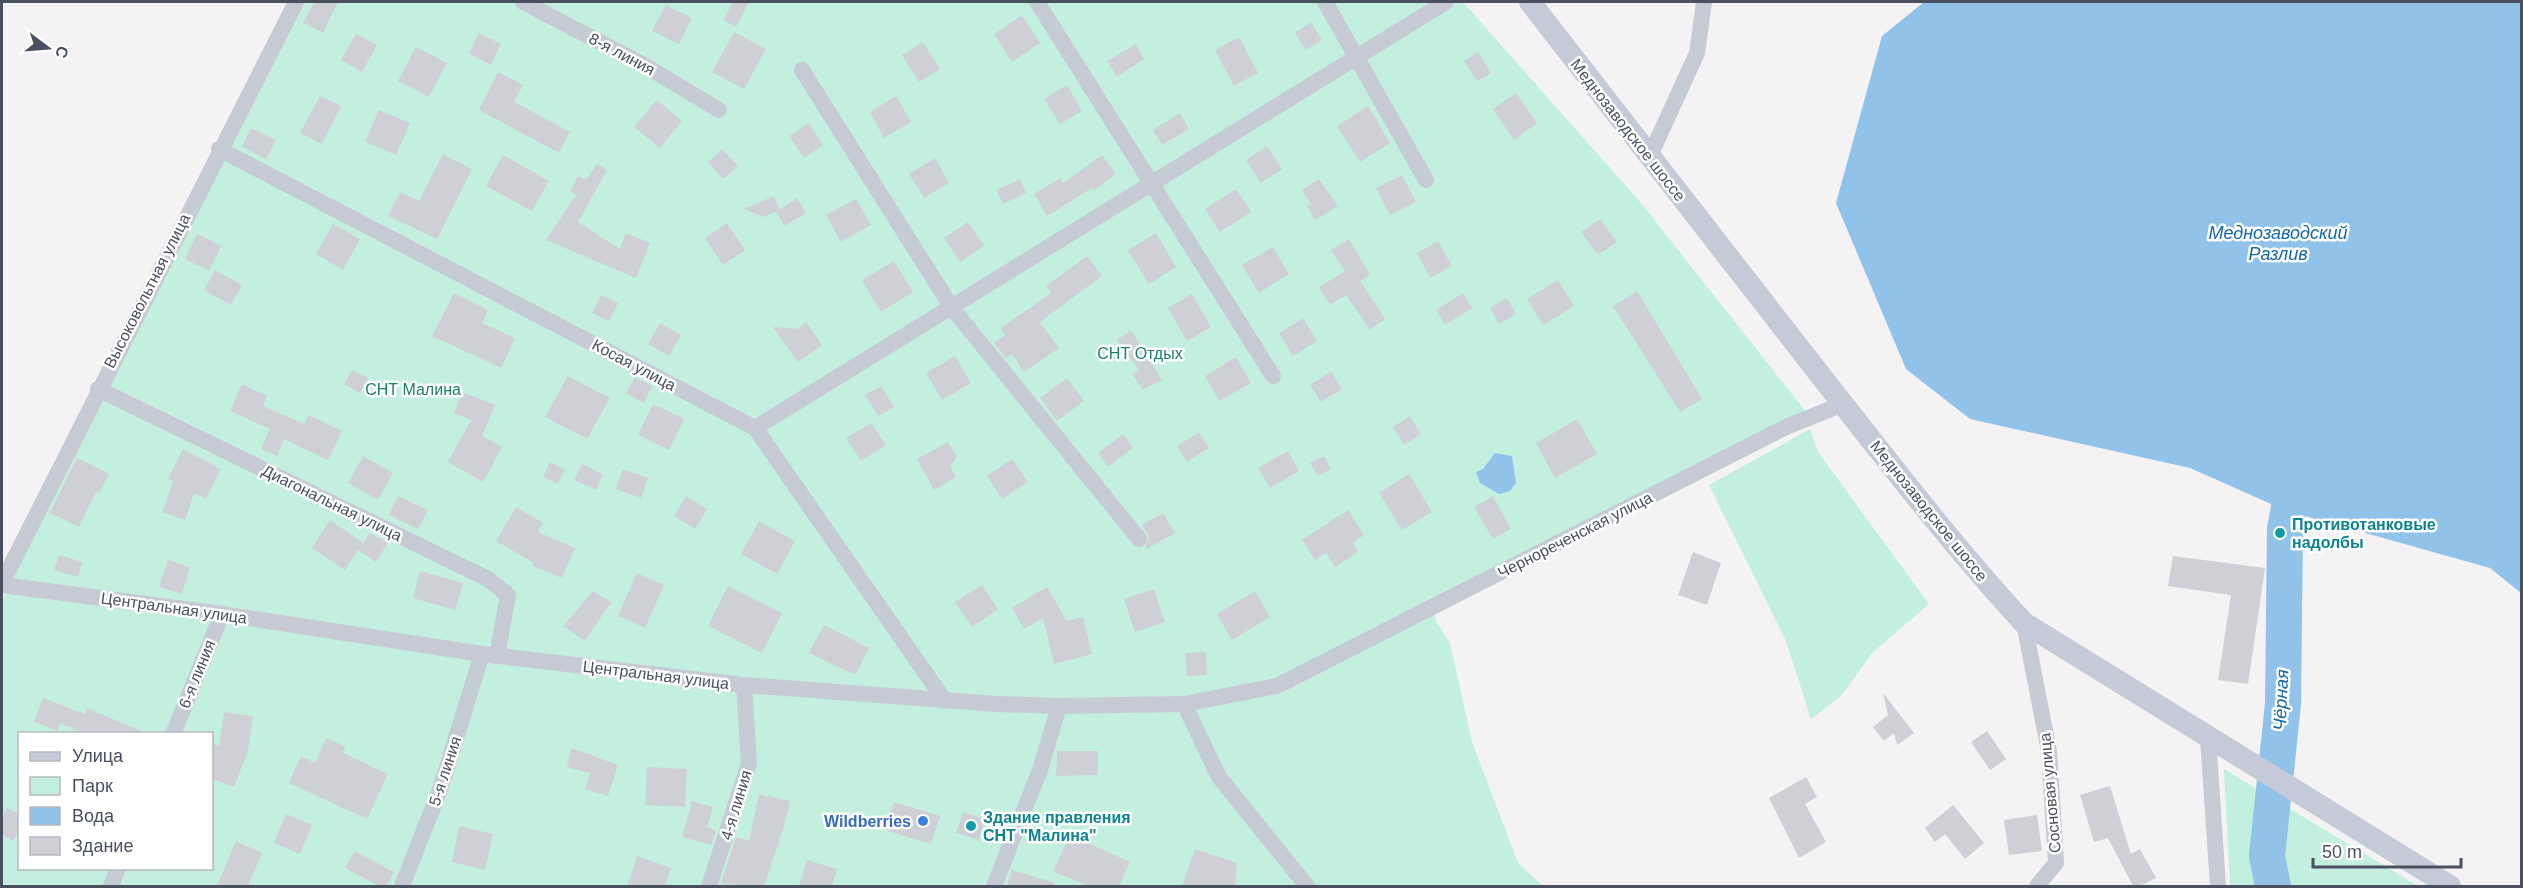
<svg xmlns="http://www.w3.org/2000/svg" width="2523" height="888" font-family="Helvetica,sans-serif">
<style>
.green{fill:#c3efde;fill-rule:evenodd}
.water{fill:#91c3ea}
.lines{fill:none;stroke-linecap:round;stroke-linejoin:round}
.river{stroke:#91c3ea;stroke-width:36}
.building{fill:#cfd0d6}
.minor{stroke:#c6cad5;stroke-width:16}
.secondary{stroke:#c5cad9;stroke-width:22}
.culture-dot{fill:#0f9aa8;stroke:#fff;stroke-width:2}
.shop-dot{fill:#3f7fe0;stroke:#fff;stroke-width:2}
.labels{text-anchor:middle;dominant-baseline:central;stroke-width:5;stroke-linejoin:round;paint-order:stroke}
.street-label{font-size:16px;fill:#4a505f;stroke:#fff}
.park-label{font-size:16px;fill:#1a8065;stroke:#fff}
.culture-label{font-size:16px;font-weight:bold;fill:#0d838f;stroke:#fff;text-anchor:start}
.shop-label{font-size:16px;font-weight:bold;fill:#366cbe;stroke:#fff;text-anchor:end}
.water-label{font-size:18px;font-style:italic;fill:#1167ab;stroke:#fff}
</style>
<rect width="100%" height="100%" fill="#f4f2f2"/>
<g class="green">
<path d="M 296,2 L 1463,2 L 1641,203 L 1810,417 L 1433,607 L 1436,621 L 1450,643 L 1472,742 L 1518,863 L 1543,886 L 2,886 L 2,601 L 7,592 L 4,577 ZM 20,734 L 212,734 L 212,868 L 20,868 Z"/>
<polygon points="1810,429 1818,452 1929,604 1872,653 1842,695 1811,719 1786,641 1709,485"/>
<polygon points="2224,769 2418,886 2230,886"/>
</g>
<g class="water">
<polygon points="1924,2 2521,2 2521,593 2490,568 2287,511 2190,468 1970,419 1906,369 1836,203 1882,36"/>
<polygon points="1495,453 1512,456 1516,483 1510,491 1499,494 1480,483 1476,472 1483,469"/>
</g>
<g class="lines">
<polyline class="river" points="2273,886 2267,856 2283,704 2285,529 2297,464"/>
</g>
<g class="building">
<polygon points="314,2 338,2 323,33 303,23"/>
<polygon points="733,2 749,2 736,27 723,20"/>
<polygon points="666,5 692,18 679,44 652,31"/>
<polygon points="1022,15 1040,43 1012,62 994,34"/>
<polygon points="1311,22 1322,40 1306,50 1295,33"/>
<polygon points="734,32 766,49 744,89 712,72"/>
<polygon points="479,33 501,44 491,65 469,54"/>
<polygon points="356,34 377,45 362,72 341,60"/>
<polygon points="1239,37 1258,73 1234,86 1215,50"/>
<polygon points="923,42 940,69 919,82 902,55"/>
<polygon points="1136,44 1144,59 1117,77 1107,61"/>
<polygon points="416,47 447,63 429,97 398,81"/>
<polygon points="1478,52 1491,73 1477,81 1464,61"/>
<polygon points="498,72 523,85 514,102 570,132 559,153 479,110"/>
<polygon points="1067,85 1082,111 1060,124 1044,99"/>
<polygon points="1516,93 1537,123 1514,140 1493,109"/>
<polygon points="320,96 341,106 322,144 300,133"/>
<polygon points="896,96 911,122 884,138 870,112"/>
<polygon points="657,100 682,121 660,148 634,127"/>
<polygon points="1368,106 1390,143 1360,162 1337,126"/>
<polygon points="379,110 410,123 396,155 365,142"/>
<polygon points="1180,113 1189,129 1162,145 1153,130"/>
<polygon points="809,123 823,145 804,158 789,136"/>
<polygon points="251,128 276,140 266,159 242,147"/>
<polygon points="1267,146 1282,169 1261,183 1246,160"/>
<polygon points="722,149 738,166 723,179 708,162"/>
<polygon points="443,154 472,169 437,239 388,216 400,192 419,201"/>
<polygon points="503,155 549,181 532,211 486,186"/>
<polygon points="1102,155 1116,174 1094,190 1092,188 1047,216 1034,194 1060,178 1063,183"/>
<polygon points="935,158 949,183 924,198 909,174"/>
<polygon points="597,164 607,170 578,222 620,249 626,233 650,243 636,278 546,240 576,195 570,191 578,176 586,180"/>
<polygon points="1402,175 1416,202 1390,215 1376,188"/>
<polygon points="1020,179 1026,193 1003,204 996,190"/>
<polygon points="1319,179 1338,206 1315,220 1307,206 1311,204 1302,190"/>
<polygon points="1236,189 1251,212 1220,232 1205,209"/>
<polygon points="774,196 780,210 763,217 744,209"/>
<polygon points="797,198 806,213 785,226 776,212"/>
<polygon points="856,199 871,225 841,242 826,215"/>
<polygon points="1600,219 1617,242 1598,255 1581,232"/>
<polygon points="968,222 984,246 960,262 944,238"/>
<polygon points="727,223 745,250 723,265 705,238"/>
<polygon points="333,224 360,239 343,270 316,254"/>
<polygon points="1156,233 1176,267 1149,284 1128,250"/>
<polygon points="197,234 221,246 209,271 185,259"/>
<polygon points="1349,239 1370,275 1360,281 1385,319 1370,330 1346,295 1330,305 1319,287 1345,271 1331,250"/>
<polygon points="1438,241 1452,266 1430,278 1417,253"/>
<polygon points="1273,247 1289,274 1259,293 1242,265"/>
<polygon points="1087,256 1102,276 1040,322 1059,348 1024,372 1012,354 1006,358 994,343 1005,335 1000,329 1051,293 1046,286"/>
<polygon points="894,261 913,292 881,312 862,280"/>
<polygon points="215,270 242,285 231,305 204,290"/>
<polygon points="1558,280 1574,306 1543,325 1527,299"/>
<polygon points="1637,291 1702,399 1680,412 1613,306"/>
<polygon points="454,293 488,310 482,323 515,338 501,368 432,336"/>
<polygon points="1463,293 1472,308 1445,325 1436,310"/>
<polygon points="1192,294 1211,327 1187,341 1168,308"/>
<polygon points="601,295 618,303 609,321 592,313"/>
<polygon points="1507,298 1516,314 1499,324 1490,308"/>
<polygon points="1303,318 1317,341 1293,356 1279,333"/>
<polygon points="806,322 822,345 798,362 773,327 797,329"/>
<polygon points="660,323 681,335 669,356 648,344"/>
<polygon points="1131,330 1162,380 1143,390 1132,374 1139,370 1117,340"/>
<polygon points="955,356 971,383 942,400 926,373"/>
<polygon points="1236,357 1251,383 1219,401 1205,376"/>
<polygon points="352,370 368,378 360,393 344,384"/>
<polygon points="1331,371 1342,389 1321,402 1310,385"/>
<polygon points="568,376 610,398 587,439 545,417"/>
<polygon points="635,377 652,386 644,403 626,393"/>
<polygon points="1067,378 1084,401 1057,421 1040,398"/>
<polygon points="242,384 267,396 263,406 304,424 309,415 342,431 328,460 284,439 277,456 261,449 270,429 230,411"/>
<polygon points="881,386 894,407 878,416 865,395"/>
<polygon points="462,392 495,405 482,436 502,447 483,482 448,462 471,420 454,413"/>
<polygon points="653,404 684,419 669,450 638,435"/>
<polygon points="1410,416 1421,434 1404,445 1393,427"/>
<polygon points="1577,419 1597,454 1555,478 1536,443"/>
<polygon points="871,423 886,445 861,461 846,438"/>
<polygon points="1199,432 1209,448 1187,462 1177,446"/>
<polygon points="1123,434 1133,448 1108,467 1098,453"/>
<polygon points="948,442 957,457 950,466 956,477 934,490 917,459"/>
<polygon points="183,449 221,469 206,499 194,493 185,520 162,512 173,481 168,479"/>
<polygon points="1288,451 1299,471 1270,488 1258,468"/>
<polygon points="363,456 393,473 378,500 348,483"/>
<polygon points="1324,456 1331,469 1318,476 1310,463"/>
<polygon points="77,458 109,474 99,493 96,492 79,527 50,513"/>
<polygon points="1012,459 1028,482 1002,499 987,476"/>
<polygon points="550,462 565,470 558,484 543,477"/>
<polygon points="582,464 603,474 596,490 574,480"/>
<polygon points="623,469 648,478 641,498 616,489"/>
<polygon points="1409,474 1432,512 1402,530 1379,493"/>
<polygon points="398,496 428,510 418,529 389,515"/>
<polygon points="686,496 707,509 695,529 674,516"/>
<polygon points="1493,496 1511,529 1493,539 1474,507"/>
<polygon points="516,507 543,523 538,532 575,548 562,578 533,566 534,563 496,541"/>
<polygon points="1348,510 1364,535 1353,543 1358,552 1335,567 1326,553 1315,560 1302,540"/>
<polygon points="1163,513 1175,533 1145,550 1149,537 1142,525"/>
<polygon points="330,520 363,543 370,533 388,543 376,562 358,550 345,570 312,548"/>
<polygon points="759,521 795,541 777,574 741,554"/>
<polygon points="1693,552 1721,563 1707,605 1678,595"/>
<polygon points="59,555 82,562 78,577 54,570"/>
<polygon points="2173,556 2265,568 2248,684 2218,680 2231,595 2168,586"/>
<polygon points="168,560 190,567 182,594 159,587"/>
<polygon points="420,571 463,583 455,610 413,598"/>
<polygon points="637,573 664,585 645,628 618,616"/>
<polygon points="982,585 998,609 972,627 955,602"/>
<polygon points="728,586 782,613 762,653 708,626"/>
<polygon points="1047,587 1067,621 1083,617 1092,654 1054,664 1043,618 1024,629 1012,608"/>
<polygon points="1154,589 1165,622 1135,632 1124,599"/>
<polygon points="593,591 611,602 585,641 563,626"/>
<polygon points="1255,591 1270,617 1232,640 1217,614"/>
<polygon points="824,625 869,648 855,675 809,653"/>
<polygon points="1206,652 1207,675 1187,676 1185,653"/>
<polygon points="1883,693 1914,733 1897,745 1894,733 1884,741 1873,727 1888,715"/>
<polygon points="43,698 85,714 87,708 148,734 87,734 60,723 57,731 34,722"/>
<polygon points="224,712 253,716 248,751 234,787 212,779 212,743 219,746"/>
<polygon points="1987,731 2006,759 1990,770 1971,742"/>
<polygon points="326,738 345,746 343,753 388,774 367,819 289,783 301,756 315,763"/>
<polygon points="572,748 618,765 608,796 585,789 590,773 567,767"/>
<polygon points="1057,751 1098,751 1098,775 1056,776"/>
<polygon points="647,767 687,769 685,807 645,805"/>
<polygon points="1806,777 1817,797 1805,804 1826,842 1799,858 1769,798"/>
<polygon points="2110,786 2131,854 2140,849 2156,878 2140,886 2133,886 2108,838 2094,842 2080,795"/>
<polygon points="759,794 790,801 784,826 764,886 721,884 736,837 749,841"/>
<polygon points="692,801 713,807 707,827 716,830 711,845 682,837"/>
<polygon points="894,802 940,816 931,844 885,830"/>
<polygon points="1953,805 1984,843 1965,859 1945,834 1935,842 1925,828"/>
<polygon points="7,808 20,814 20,829 13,841 2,834 2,819"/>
<polygon points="963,812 985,819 979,840 956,833"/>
<polygon points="286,814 312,825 300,854 274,843"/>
<polygon points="2037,815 2042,851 2009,855 2004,820"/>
<polygon points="459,826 493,834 485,870 452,862"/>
<polygon points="1070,835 1130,862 1119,886 1088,886 1053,871"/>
<polygon points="236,841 262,853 248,886 217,886"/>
<polygon points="1195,849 1237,863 1235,886 1182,886"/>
<polygon points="355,851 394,872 386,886 379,886 345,868"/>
<polygon points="637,856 671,868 665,886 627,886"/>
<polygon points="807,860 837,869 832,886 799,886"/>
<polygon points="1012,870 1055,883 1054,886 1007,886"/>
</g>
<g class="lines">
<g class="minor">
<polyline points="523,2 644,65 719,110"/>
<polyline points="1037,2 1273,376"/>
<polyline points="1325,2 1426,180"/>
<polyline points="802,70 952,308 1139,539"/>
<polyline points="219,149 755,428 945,701"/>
<polyline points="1649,158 1697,53 1704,2"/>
<polyline points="98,389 488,579 508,595 497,656"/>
<polyline points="755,428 1446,2"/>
<polyline points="2,583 296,2"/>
<polyline points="2,585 222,614 482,654 744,685 997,704 1059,706 1184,704 1277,686 1786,427 1843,404"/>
<polyline points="2024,623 2049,751 2056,863 2037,886"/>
<polyline points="1184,704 1219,777 1307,886"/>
<polyline points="173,734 222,614"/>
<polyline points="2208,738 2218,886"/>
<polyline points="111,886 118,868"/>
<polyline points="402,886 441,787 482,654"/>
<polyline points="709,886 749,764 744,685"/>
<polyline points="994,886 1040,770 1059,706"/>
</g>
<path class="secondary" d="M 1530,2 C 1625,125 1720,248 1817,371 C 1884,456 1950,543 2024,623 L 2450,886"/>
</g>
<g class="culture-dot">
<circle cx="2280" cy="533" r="6"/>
<circle cx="971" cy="826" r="6"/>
</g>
<circle class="shop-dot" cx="923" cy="821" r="6"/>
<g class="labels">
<g class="street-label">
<text transform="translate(622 54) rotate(28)">8-я линия</text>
<text transform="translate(1628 130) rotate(52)">Меднозаводское шоссе</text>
<text transform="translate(147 291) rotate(-63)">Высоковольтная улица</text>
<text transform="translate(634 365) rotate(28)">Косая улица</text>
<text transform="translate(332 503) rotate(26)">Диагональная улица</text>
<text transform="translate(1929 511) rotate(51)">Меднозаводское шоссе</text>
<text transform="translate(1575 535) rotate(-27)">Чернореченская улица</text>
<text transform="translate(174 608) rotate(8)">Центральная улица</text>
<text transform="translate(197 674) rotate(-68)">6-я линия</text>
<text transform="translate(656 675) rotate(7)">Центральная улица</text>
<text transform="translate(445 771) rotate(-72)">5-я линия</text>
<text transform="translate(2050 793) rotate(-95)">Сосновая улица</text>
<text transform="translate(736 805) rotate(-73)">4-я линия</text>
</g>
<g class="park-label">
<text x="1140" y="353">СНТ Отдых</text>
<text x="413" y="389">СНТ Малина</text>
</g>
<g class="culture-label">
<text x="2292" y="524">Противотанковые<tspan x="2292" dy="18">надолбы</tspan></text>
<text x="983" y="817">Здание правления<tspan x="983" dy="18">СНТ "Малина"</tspan></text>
</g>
<g class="shop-label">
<text x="911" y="821">Wildberries</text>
</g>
<g class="water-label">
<text x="2278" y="233">Меднозаводский<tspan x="2278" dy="21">Разлив</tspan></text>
<text transform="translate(2281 700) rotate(-87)">Чёрная</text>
</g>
</g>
<rect width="2523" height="888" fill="none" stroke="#4a505f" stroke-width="6"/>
<rect x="18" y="732" width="195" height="138" fill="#ffffff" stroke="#b7b9bf" stroke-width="1.5"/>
<rect x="30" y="752" width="30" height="9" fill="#c5cad9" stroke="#b7b9bf" stroke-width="1.5"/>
<text x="72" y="762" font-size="18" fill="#4a505f">Улица</text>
<rect x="30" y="777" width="30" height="18" fill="#c3efde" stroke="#b7b9bf" stroke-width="1.5"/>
<text x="72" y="792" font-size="18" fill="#4a505f">Парк</text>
<rect x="30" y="807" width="30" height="18" fill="#91c3ea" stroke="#b7b9bf" stroke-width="1.5"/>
<text x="72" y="822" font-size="18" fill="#4a505f">Вода</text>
<rect x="30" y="837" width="30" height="18" fill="#cfd0d6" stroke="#b7b9bf" stroke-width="1.5"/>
<text x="72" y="852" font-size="18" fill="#4a505f">Здание</text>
<g transform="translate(48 48) rotate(106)" stroke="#ffffff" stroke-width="4.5" paint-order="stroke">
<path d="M0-4.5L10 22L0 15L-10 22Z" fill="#4a505f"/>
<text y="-9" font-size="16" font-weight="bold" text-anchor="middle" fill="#4a505f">С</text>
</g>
<path d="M2313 858v9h148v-9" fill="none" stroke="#4a505f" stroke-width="3"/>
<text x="2322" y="858" font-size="18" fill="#4a505f" stroke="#ffffff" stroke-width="4.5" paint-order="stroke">50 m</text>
</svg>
